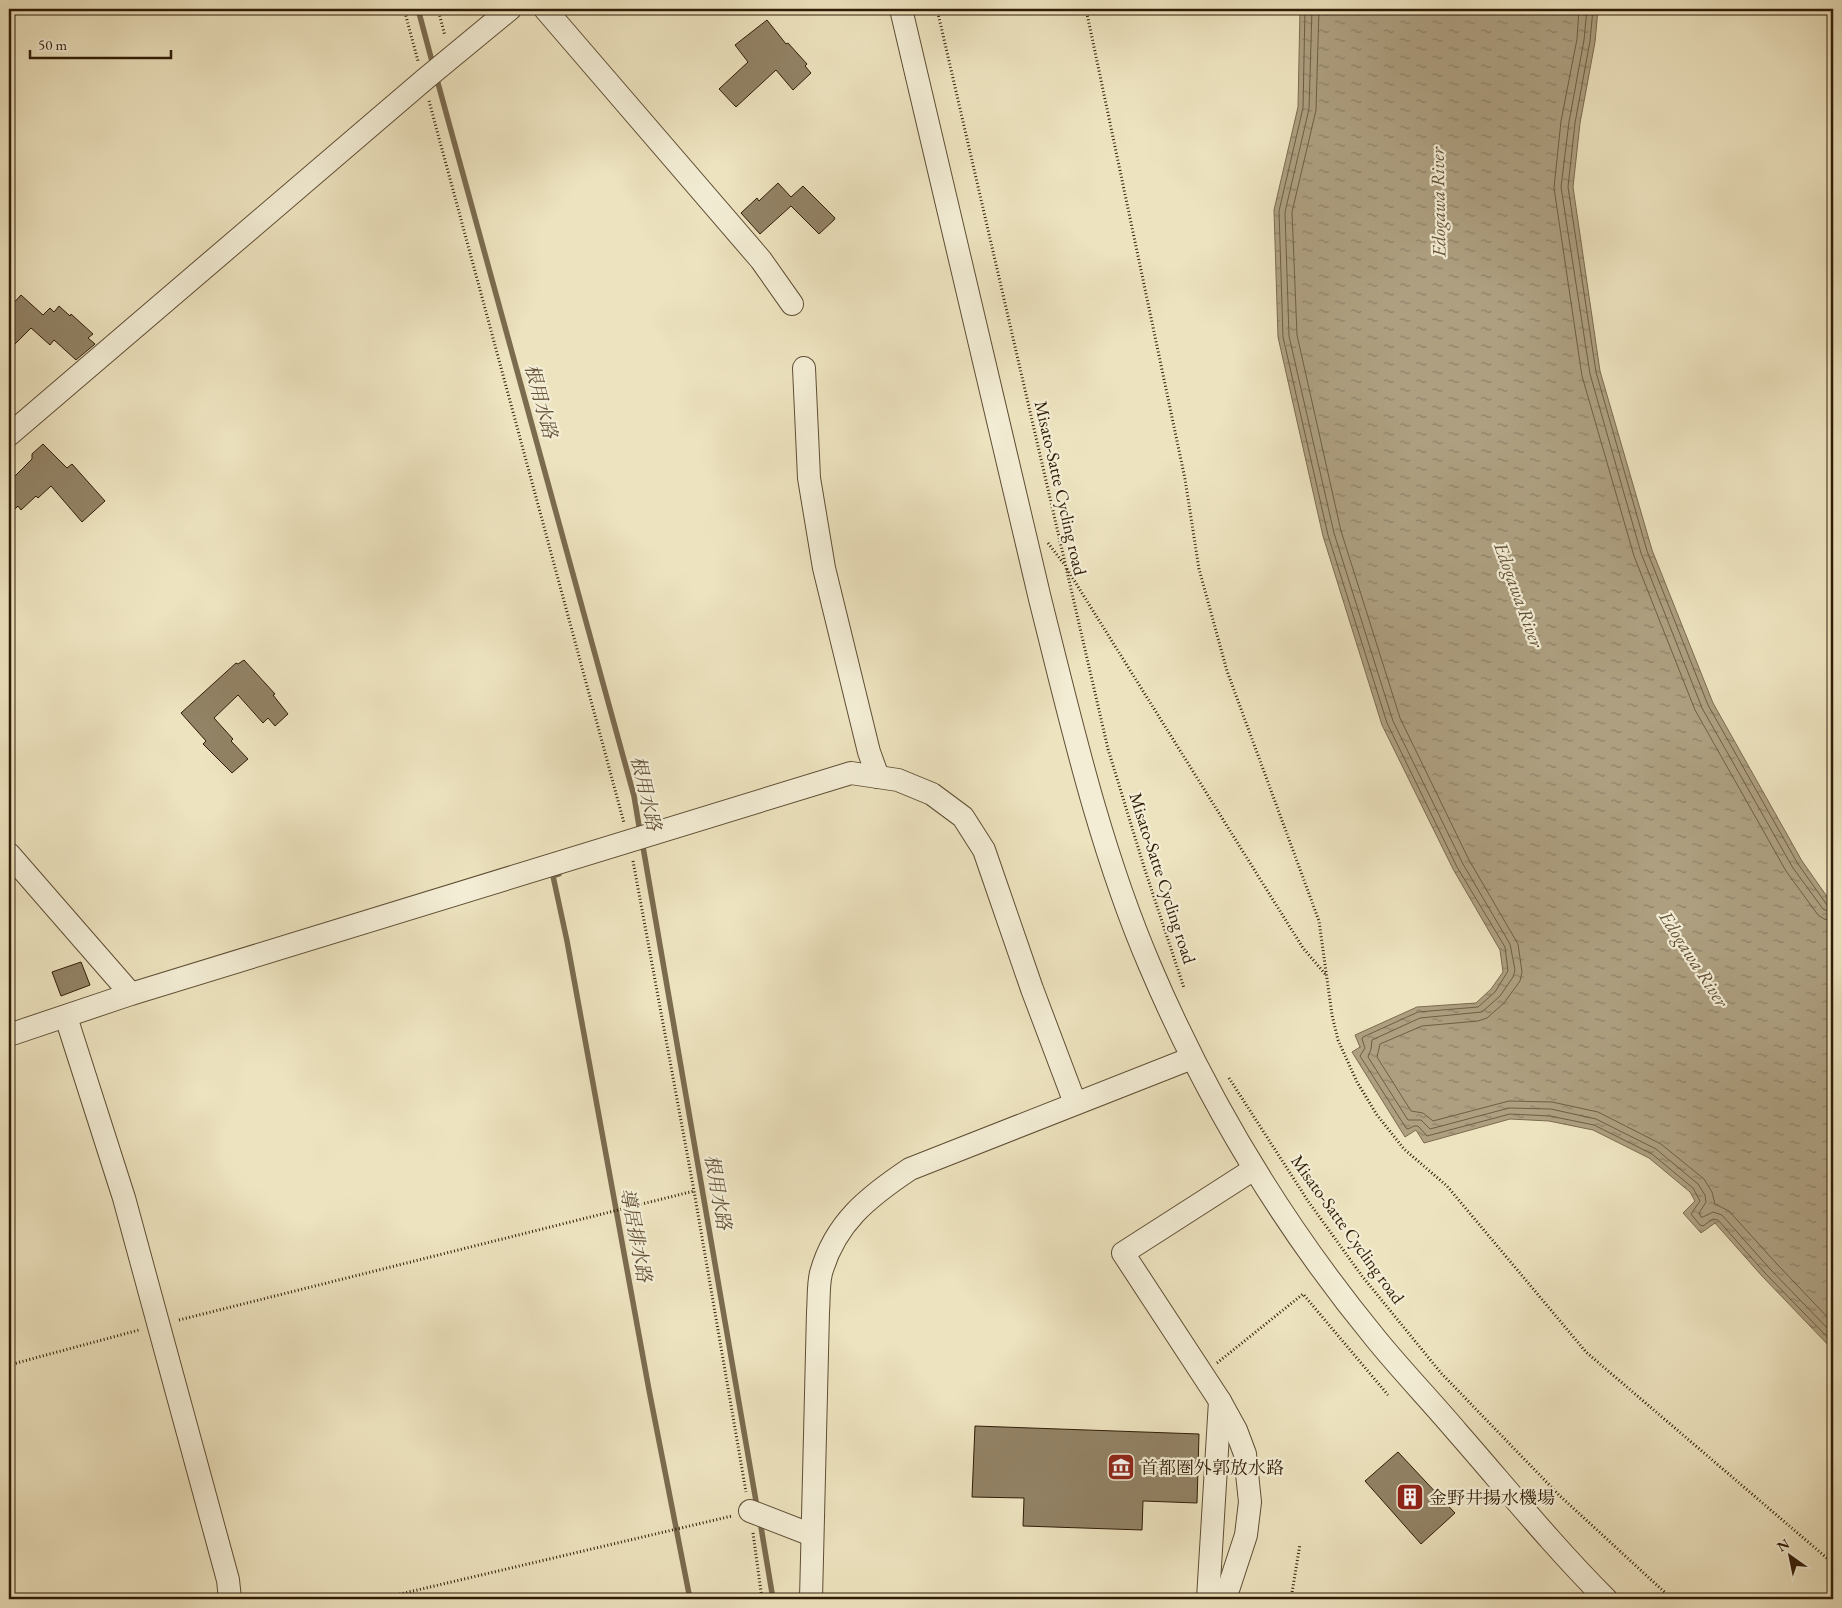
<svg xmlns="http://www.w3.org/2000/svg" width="1842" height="1608" font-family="'EB Garamond','Noto Serif JP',serif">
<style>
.water{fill:url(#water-ripples);stroke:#7b6b4f}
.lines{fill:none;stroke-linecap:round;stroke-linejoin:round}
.shore{stroke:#6e5e43;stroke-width:1}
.stream{stroke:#7b6b4f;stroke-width:5.5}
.building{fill:#928366;stroke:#301c06}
.minor-casing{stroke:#5f4e34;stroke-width:24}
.path{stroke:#301c06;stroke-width:3;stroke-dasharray:1 2.5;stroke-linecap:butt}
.minor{stroke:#f3edd5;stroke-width:22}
.labels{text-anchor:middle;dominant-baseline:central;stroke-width:4.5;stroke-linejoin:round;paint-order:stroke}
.street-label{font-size:18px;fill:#301c06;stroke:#f3edd5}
.poi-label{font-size:18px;fill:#301c06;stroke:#f3edd5;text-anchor:start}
.water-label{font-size:19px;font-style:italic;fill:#625037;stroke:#f3edd5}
</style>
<defs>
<pattern id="water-ripples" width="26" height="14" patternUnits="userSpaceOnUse" patternTransform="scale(1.25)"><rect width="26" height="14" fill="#ad9f80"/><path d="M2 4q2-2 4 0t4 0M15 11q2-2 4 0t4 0" fill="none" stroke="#8d8167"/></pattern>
</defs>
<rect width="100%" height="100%" fill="#ede3bf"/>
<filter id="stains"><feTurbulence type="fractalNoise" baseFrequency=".004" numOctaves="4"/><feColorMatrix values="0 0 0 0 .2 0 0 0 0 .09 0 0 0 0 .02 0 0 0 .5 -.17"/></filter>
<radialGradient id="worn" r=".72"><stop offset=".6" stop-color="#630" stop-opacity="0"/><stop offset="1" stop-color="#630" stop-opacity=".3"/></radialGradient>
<polygon class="water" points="1300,9 1598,9 1595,42 1580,123 1573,187 1600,371 1652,550 1713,703 1802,861 1833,905 1833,1350 1762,1276 1715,1223 1701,1233 1683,1213 1695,1201 1690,1192 1649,1158 1593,1130 1549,1121 1510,1119 1424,1143 1416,1130 1405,1137 1352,1052 1360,1047 1355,1035 1417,1007 1476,1003 1491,989 1503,972 1500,950 1453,869 1382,725 1323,536 1278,337 1274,210 1298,107"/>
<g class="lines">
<g class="shore">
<polyline points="1305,9 1303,108 1279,211 1283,337 1328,535 1387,723 1457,867 1505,947 1508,971 1495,992 1478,1007 1418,1012 1363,1037 1362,1039 1365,1048 1360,1056 1406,1128 1408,1129 1414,1126 1418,1126 1427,1136 1510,1114 1550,1116 1594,1125 1652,1154 1693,1188 1700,1201 1691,1214 1700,1225 1703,1226 1713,1219 1718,1220 1765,1273 1833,1343"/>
<polyline points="1312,9 1309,109 1285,212 1289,336 1334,533 1393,721 1463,864 1510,944 1515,970 1513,977 1500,996 1482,1012 1420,1018 1372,1040 1371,1049 1368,1057 1408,1120 1421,1120 1430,1129 1509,1108 1551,1109 1596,1119 1656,1149 1698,1184 1705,1195 1706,1202 1699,1213 1701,1217 1703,1217 1713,1212 1722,1215 1770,1269 1833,1334"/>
<polyline points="1319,9 1316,110 1292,212 1297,335 1341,531 1400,718 1469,860 1518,944 1522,972 1520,981 1504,1003 1487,1018 1478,1021 1422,1026 1380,1044 1377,1057 1411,1111 1423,1113 1433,1121 1509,1101 1552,1102 1598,1112 1661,1144 1704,1179 1712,1192 1715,1204 1729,1211 1776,1263 1833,1323"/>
<polyline points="1579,9 1577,39 1561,121 1554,188 1582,376 1634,556 1695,710 1786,871 1818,915 1824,919 1833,921"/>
<polyline points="1587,9 1584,40 1569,122 1561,187 1590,374 1641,553 1702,708 1793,868 1823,909 1833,913"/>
<polyline points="1593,9 1590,41 1575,123 1568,187 1596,372 1647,551 1708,705 1798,864 1827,905 1833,907"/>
</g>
<g class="stream">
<polyline points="418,9 433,65"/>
<polyline points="436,76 634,796 640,832"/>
<polyline points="642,841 757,1507"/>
<polyline points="559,874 553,876 567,941 649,1390 690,1599"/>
<polyline points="760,1521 773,1599"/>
</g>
</g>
<g class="building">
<polygon points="767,20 786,44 788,43 807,64 805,66 811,73 793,90 776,70 736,107 719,89 748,62 735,45"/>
<polygon points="778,183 791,197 803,186 835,218 834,220 819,234 791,206 760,234 741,213 757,198 759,201"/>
<polygon points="21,295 43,315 50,308 54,312 59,306 70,316 71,314 93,334 88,338 95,344 76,360 54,340 50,345 31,328 9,350 9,308"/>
<polygon points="43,444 67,468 72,464 105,501 82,522 51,486 38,498 36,496 21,510 18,506 9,515 9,482 32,459 32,454"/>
<polygon points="244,660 275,694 273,695 288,714 275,726 268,718 263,723 238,695 214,718 233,739 231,741 248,759 232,773 203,744 206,741 181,713 236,663 238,664"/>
<polygon points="81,962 90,985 61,996 52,972"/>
<polygon points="975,1426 1199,1434 1197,1503 1143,1501 1142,1530 1023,1526 1024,1498 972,1497"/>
<polygon points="1398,1452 1455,1513 1421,1544 1365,1481"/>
</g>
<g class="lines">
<g class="minor-casing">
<g id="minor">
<polyline points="545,9 761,260 792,304"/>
<path d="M 901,9 C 947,206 992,403 1040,599 C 1071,722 1100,850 1150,966 C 1207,1100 1284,1227 1376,1339 C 1402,1371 1431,1401 1458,1433 C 1507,1489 1553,1546 1606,1599"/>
<polyline points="804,368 809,478 824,568 869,752 878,777"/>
<polyline points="9,435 424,80 510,9"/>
<polyline points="9,854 131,994"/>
<polyline points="66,1017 124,1198 228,1580 230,1599"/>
<polyline points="9,1035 131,994 851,773 898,780 932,794 963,817 984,850 1032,989 1075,1103"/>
<polyline points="750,1511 812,1535"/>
<path d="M 811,1599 L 818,1312 C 819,1300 818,1285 821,1273 C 835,1223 868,1197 910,1169 L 1192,1058"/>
<polyline points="1208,1599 1220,1401"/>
<polyline points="1225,1599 1246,1535 1250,1502 1245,1454 1236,1430 1220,1401 1123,1253 1254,1169"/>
</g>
</g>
<g class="path">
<polyline points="404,9 418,61"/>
<polyline points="438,9 445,36"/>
<polyline points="937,9 1108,749 1145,870 1184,988"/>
<polyline points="1086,9 1185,479 1199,569 1227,671 1319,921 1332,1015 1338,1040 1357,1082 1377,1115 1404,1149 1447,1186 1586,1352 1828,1559 1833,1562"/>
<polyline points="429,101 624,823"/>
<polyline points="1048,543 1064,564"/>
<polyline points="1067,569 1303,948 1326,975"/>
<polyline points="633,861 694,1191 746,1492"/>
<polyline points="1229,1078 1308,1201 1362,1276 1441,1373 1559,1495 1672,1599"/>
<polyline points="179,1320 694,1191"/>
<polyline points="1217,1363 1303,1294 1388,1395"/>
<polyline points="9,1365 139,1330"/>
<polyline points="753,1533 762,1599"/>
<polyline points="1625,1594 1633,1599"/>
<polyline points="379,1599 732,1516"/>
<polyline points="1291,1599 1300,1544"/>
</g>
<use href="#minor" class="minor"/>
</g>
<defs>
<g id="museum-square" transform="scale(1.4375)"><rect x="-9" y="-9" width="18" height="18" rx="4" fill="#8f2418" stroke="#f3edd5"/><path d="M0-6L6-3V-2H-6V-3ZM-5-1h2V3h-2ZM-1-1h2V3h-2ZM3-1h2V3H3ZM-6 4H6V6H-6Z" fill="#fff"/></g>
<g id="building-square" transform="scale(1.4375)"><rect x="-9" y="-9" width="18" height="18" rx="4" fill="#8f2418" stroke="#f3edd5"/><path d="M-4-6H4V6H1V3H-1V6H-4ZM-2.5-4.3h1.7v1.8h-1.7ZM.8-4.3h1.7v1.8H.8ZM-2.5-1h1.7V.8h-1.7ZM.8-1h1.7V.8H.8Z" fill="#fff"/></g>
</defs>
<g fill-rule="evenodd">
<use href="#museum-square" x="1121" y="1467"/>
<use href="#building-square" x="1410" y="1497"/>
</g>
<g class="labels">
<g class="street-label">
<text transform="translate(1061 488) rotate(77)">Misato-Satte Cycling road</text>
<text transform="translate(1163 878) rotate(72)">Misato-Satte Cycling road</text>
<text transform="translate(1348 1229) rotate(54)">Misato-Satte Cycling road</text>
</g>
<g class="poi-label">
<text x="1140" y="1467">首都圏外郭放水路</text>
<text x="1429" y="1497">金野井揚水機場</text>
</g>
<g class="water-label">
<text transform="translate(1438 202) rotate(-91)">Edogawa River</text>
<text transform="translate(541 401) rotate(75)">根用水路</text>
<text transform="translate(1519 595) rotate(70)">Edogawa River</text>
<text transform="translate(646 793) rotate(77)">根用水路</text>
<text transform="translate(1694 959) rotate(57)">Edogawa River</text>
<text transform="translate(718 1192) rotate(80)">根用水路</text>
<text transform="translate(636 1235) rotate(79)">導居排水路</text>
</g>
</g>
<rect width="1842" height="1608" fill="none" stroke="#ede3bf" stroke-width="30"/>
<rect x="10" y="10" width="1822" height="1588" fill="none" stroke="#301c06" stroke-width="2.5"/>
<rect x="15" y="15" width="1812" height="1578" fill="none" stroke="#301c06"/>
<g transform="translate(1790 1556) rotate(327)" stroke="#f3edd5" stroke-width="4" paint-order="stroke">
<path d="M0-4L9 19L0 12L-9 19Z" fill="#301c06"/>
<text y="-8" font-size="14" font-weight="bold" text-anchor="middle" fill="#301c06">N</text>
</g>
<path d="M30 50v8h141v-8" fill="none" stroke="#301c06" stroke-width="2.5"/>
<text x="38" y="50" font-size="15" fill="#301c06" stroke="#f3edd5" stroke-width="4" paint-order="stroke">50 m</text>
<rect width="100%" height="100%" filter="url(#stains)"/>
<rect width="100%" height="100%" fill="url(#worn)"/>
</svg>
